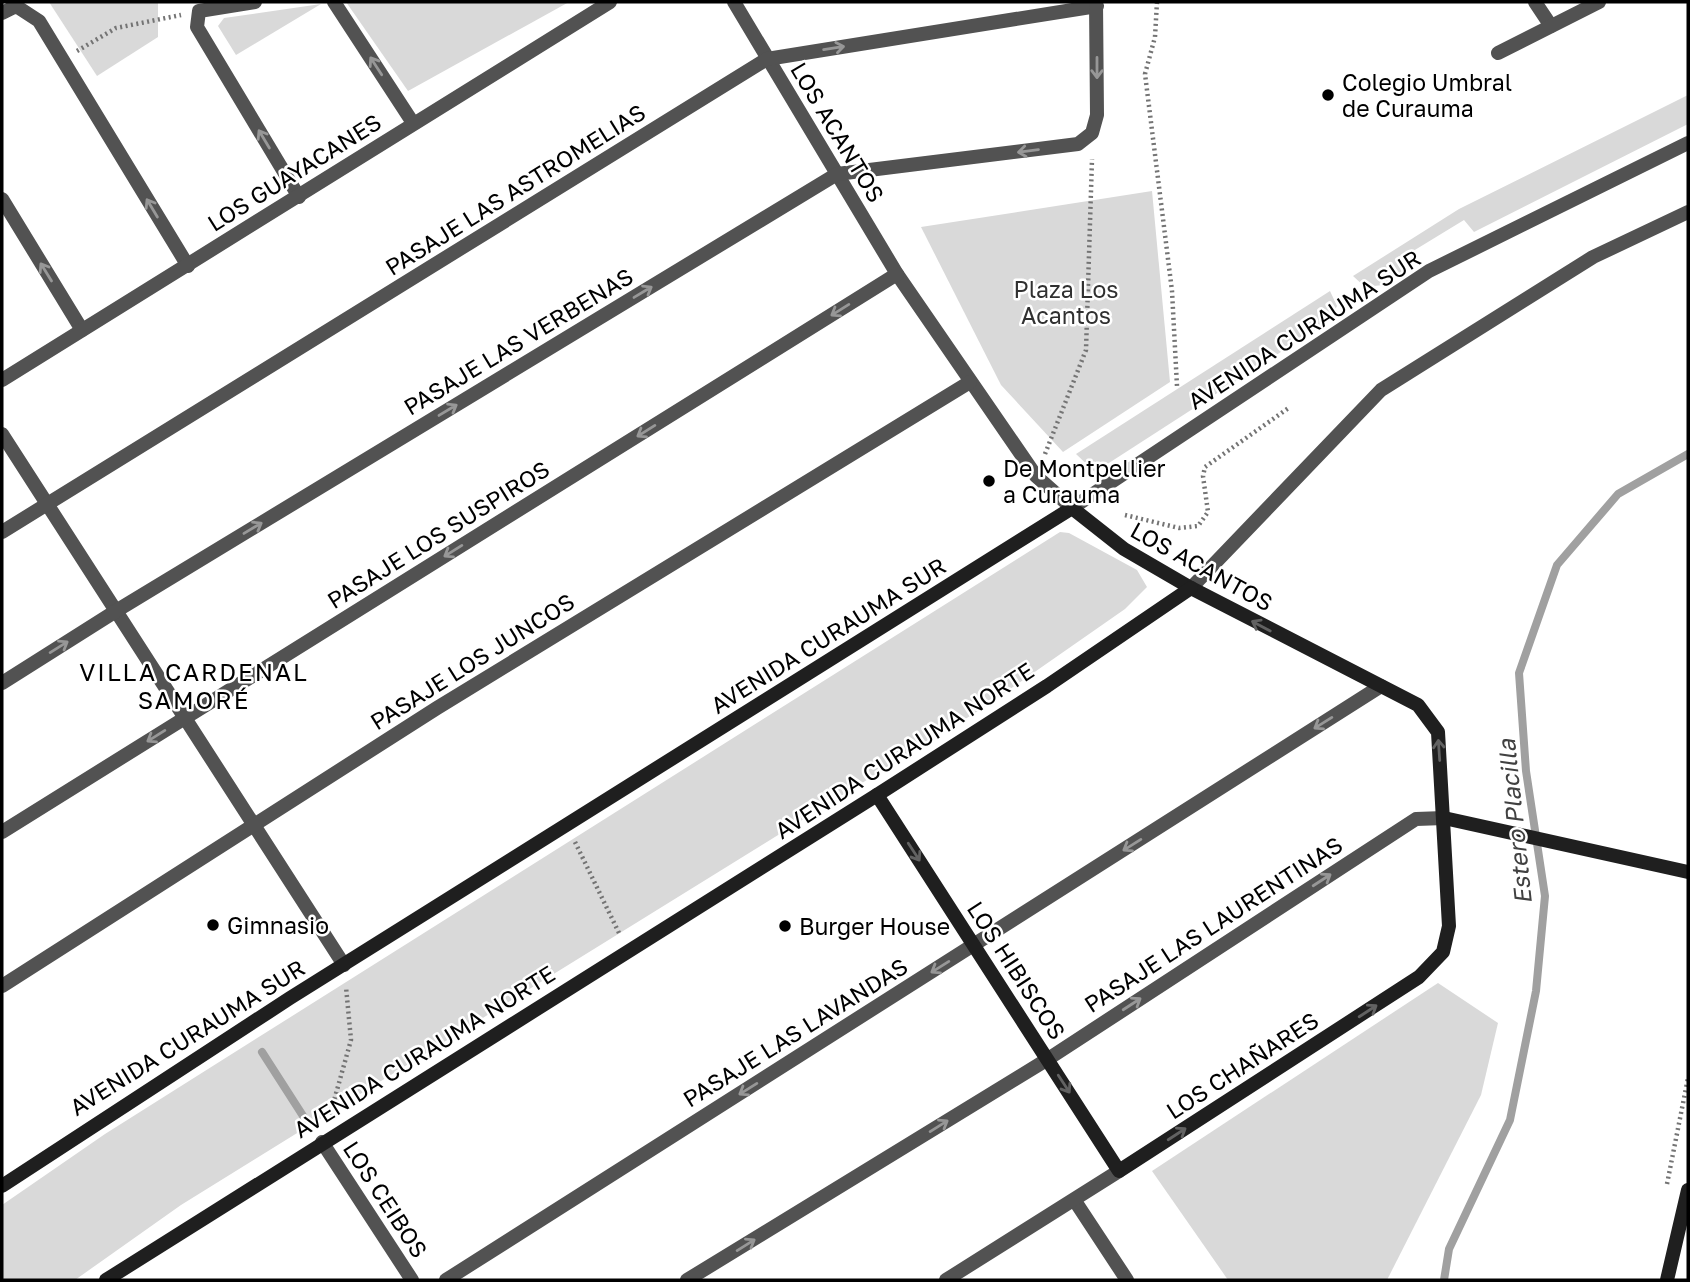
<svg xmlns="http://www.w3.org/2000/svg" width="1690" height="1282" font-family="'Golos Text',sans-serif">
<style>
.green{fill:#d9d9d9}
.lines{fill:none;stroke-linecap:round;stroke-linejoin:round}
.stream{stroke:#a0a0a0;stroke-width:8}
.path{stroke:#747474;stroke-width:4.5;stroke-dasharray:2 3.5;stroke-linecap:butt}
.street{stroke:#525252;stroke-width:14}
.secondary{stroke:#1f1f1f;stroke-width:14}
.oneway{stroke:#979797}
.oneway2{stroke:#626262}
.poi-dot{fill:#000;stroke:#fff;stroke-width:2.5}
.labels{text-anchor:middle;dominant-baseline:central;stroke-width:5;stroke-linejoin:round;paint-order:stroke}
.poi-label{font-size:23px;fill:#000;stroke:#fff;text-anchor:start}
.street-label{font-size:23px;fill:#000;stroke:#fff}
.park-label{font-size:23px;fill:#303030;stroke:#fff}
.neighbourhood-label{font-size:24px;letter-spacing:2px;fill:#000;stroke:#fff}
.water-label{font-size:24px;font-style:italic;fill:#414141;stroke:#fff}
</style>
<rect width="100%" height="100%" fill="#fff"/>
<g class="green">
<polygon points="49,2 158,2 158,37 97,76"/>
<polygon points="346,2 569,2 408,91"/>
<polygon points="321,4 236,55 218,26 224,18"/>
<polygon points="1688,95 1688,124 1474,232 1464,220 1405,256 1403,272 1383,285 1365,287 1353,276 1459,209"/>
<polygon points="1152,191 1170,382 1063,452 1001,385 921,227"/>
<polygon points="1330,291 1337,306 1329,321 1095,472 1076,454"/>
<polygon points="1060,532 1069,533 1137,570 1147,587 1125,609 983,708 181,1205 75,1280 2,1280 2,1205 105,1134"/>
<polygon points="1438,983 1498,1023 1481,1095 1387,1280 1228,1280 1152,1171"/>
</g>
<g class="lines">
<g class="stream">
<polyline points="262,1052 305,1119"/>
<polyline points="1444,1280 1449,1249 1510,1120 1536,991 1545,896 1526,771 1519,673 1557,565 1618,494 1688,454"/>
</g>
<g class="path">
<polyline points="1157,2 1155,37 1145,74 1172,291 1177,386"/>
<polyline points="77,51 116,28 181,15"/>
<polyline points="1045,454 1086,350 1092,159"/>
<polyline points="1125,515 1179,528 1198,526 1208,512 1203,476 1205,467 1290,407"/>
<polyline points="575,842 620,935"/>
<polyline points="330,1115 351,1040 346,987"/>
<polyline points="1667,1184 1688,1078"/>
</g>
<g class="street">
<polyline points="255,2 199,11 197,27 299,197"/>
<polyline points="334,2 413,123"/>
<polyline points="734,2 897,274 1036,476 1072,508 1429,271 1688,143"/>
<polyline points="1535,2 1551,26"/>
<polyline points="2,13 16,6 39,21 188,266"/>
<polyline points="1498,53 1599,2"/>
<polyline points="2,199 82,330"/>
<polyline points="2,380 610,2"/>
<polyline points="2,434 344,965"/>
<polyline points="2,532 767,59 1097,6"/>
<polyline points="1191,588 1381,390 1593,257 1688,212"/>
<polyline points="2,683 116,611 837,174 1078,144 1092,133 1097,115 1096,2"/>
<polyline points="2,832 897,274"/>
<polyline points="2,986 437,708 970,382"/>
<polyline points="322,1142 412,1280"/>
<polyline points="1075,1201 1127,1280"/>
<polyline points="446,1280 1381,686"/>
<polyline points="687,1280 1048,1059 1416,819 1444,818"/>
<polyline points="946,1280 1119,1171"/>
</g>
<g class="secondary">
<polyline points="1444,818 1688,872"/>
<polyline points="2,1186 290,998 1072,508 1124,549 1191,588 1418,705 1438,732 1449,926 1443,952 1419,977 1119,1171 877,795"/>
<polyline points="106,1280 877,795 1047,686 1191,588"/>
<polyline points="1667,1280 1688,1190"/>
</g>
</g>
<defs><path id="oneway-shaft" d="M-6 0H5M1.5-3L5.5 0L1.5 3" fill="none" stroke-width="1.6" stroke-linecap="round" stroke-linejoin="round" transform="scale(1.75)"/></defs>
<g class="oneway">
<use href="#oneway-shaft" transform="translate(834 48) rotate(-9)"/>
<use href="#oneway-shaft" transform="translate(376 66) rotate(-123)"/>
<use href="#oneway-shaft" transform="translate(1097 68) rotate(90)"/>
<use href="#oneway-shaft" transform="translate(264 139) rotate(-121)"/>
<use href="#oneway-shaft" transform="translate(1028 151) rotate(173)"/>
<use href="#oneway-shaft" transform="translate(152 208) rotate(-121)"/>
<use href="#oneway-shaft" transform="translate(46 272) rotate(-122)"/>
<use href="#oneway-shaft" transform="translate(643 292) rotate(-31)"/>
<use href="#oneway-shaft" transform="translate(840 310) rotate(148)"/>
<use href="#oneway-shaft" transform="translate(448 410) rotate(-31)"/>
<use href="#oneway-shaft" transform="translate(646 431) rotate(148)"/>
<use href="#oneway-shaft" transform="translate(253 528) rotate(-31)"/>
<use href="#oneway-shaft" transform="translate(453 551) rotate(148)"/>
<use href="#oneway-shaft" transform="translate(59 647) rotate(-32)"/>
<use href="#oneway-shaft" transform="translate(1323 723) rotate(148)"/>
<use href="#oneway-shaft" transform="translate(156 736) rotate(148)"/>
<use href="#oneway-shaft" transform="translate(1132 845) rotate(148)"/>
<use href="#oneway-shaft" transform="translate(1322 880) rotate(-33)"/>
<use href="#oneway-shaft" transform="translate(940 967) rotate(148)"/>
<use href="#oneway-shaft" transform="translate(1132 1004) rotate(-33)"/>
<use href="#oneway-shaft" transform="translate(748 1089) rotate(148)"/>
<use href="#oneway-shaft" transform="translate(939 1126) rotate(-32)"/>
<use href="#oneway-shaft" transform="translate(746 1245) rotate(-32)"/>
</g>
<g class="oneway2">
<use href="#oneway-shaft" transform="translate(1261 626) rotate(-152)"/>
<use href="#oneway-shaft" transform="translate(1439 750) rotate(-94)"/>
<use href="#oneway-shaft" transform="translate(914 852) rotate(57)"/>
<use href="#oneway-shaft" transform="translate(1368 1011) rotate(-33)"/>
<use href="#oneway-shaft" transform="translate(1064 1084) rotate(57)"/>
<use href="#oneway-shaft" transform="translate(1177 1134) rotate(-33)"/>
</g>
<g class="poi-dot">
<circle cx="1328" cy="95" r="7"/>
<circle cx="989" cy="481" r="7"/>
<circle cx="213" cy="925" r="7"/>
<circle cx="785" cy="926" r="7"/>
</g>
<g class="labels">
<g class="poi-label">
<text x="1342" y="82">Colegio Umbral<tspan x="1342" dy="26">de Curauma</tspan></text>
<text x="1003" y="468">De Montpellier<tspan x="1003" dy="26">a Curauma</tspan></text>
<text x="227" y="925">Gimnasio</text>
<text x="799" y="926">Burger House</text>
</g>
<g class="street-label">
<text transform="translate(838 132) rotate(59)">LOS ACANTOS</text>
<text transform="translate(294 172) rotate(-32)">LOS GUAYACANES</text>
<text transform="translate(515 189) rotate(-32)">PASAJE LAS ASTROMELIAS</text>
<text transform="translate(1304 329) rotate(-33)">AVENIDA CURAUMA SUR</text>
<text transform="translate(518 341) rotate(-31)">PASAJE LAS VERBENAS</text>
<text transform="translate(438 534) rotate(-32)">PASAJE LOS SUSPIROS</text>
<text transform="translate(1202 566) rotate(29)">LOS ACANTOS</text>
<text transform="translate(828 635) rotate(-32)">AVENIDA CURAUMA SUR</text>
<text transform="translate(472 661) rotate(-32)">PASAJE LOS JUNCOS</text>
<text transform="translate(904 750) rotate(-33)">AVENIDA CURAUMA NORTE</text>
<text transform="translate(1213 924) rotate(-33)">PASAJE LAS LAURENTINAS</text>
<text transform="translate(1017 970) rotate(57)">LOS HIBISCOS</text>
<text transform="translate(795 1032) rotate(-32)">PASAJE LAS LAVANDAS</text>
<text transform="translate(187 1037) rotate(-32)">AVENIDA CURAUMA SUR</text>
<text transform="translate(424 1051) rotate(-32)">AVENIDA CURAUMA NORTE</text>
<text transform="translate(1242 1065) rotate(-33)">LOS CHAÑARES</text>
<text transform="translate(386 1199) rotate(57)">LOS CEIBOS</text>
</g>
<g class="park-label">
<text x="1066" y="289">Plaza Los<tspan x="1066" dy="26">Acantos</tspan></text>
</g>
<g class="neighbourhood-label">
<text x="194" y="671">VILLA CARDENAL<tspan x="194" dy="28">SAMORÉ</tspan></text>
</g>
<g class="water-label">
<text transform="translate(1514 822) rotate(-96)">Estero Placilla</text>
</g>
</g>
<rect width="1690" height="1282" fill="none" stroke="#000000" stroke-width="7"/>
</svg>
